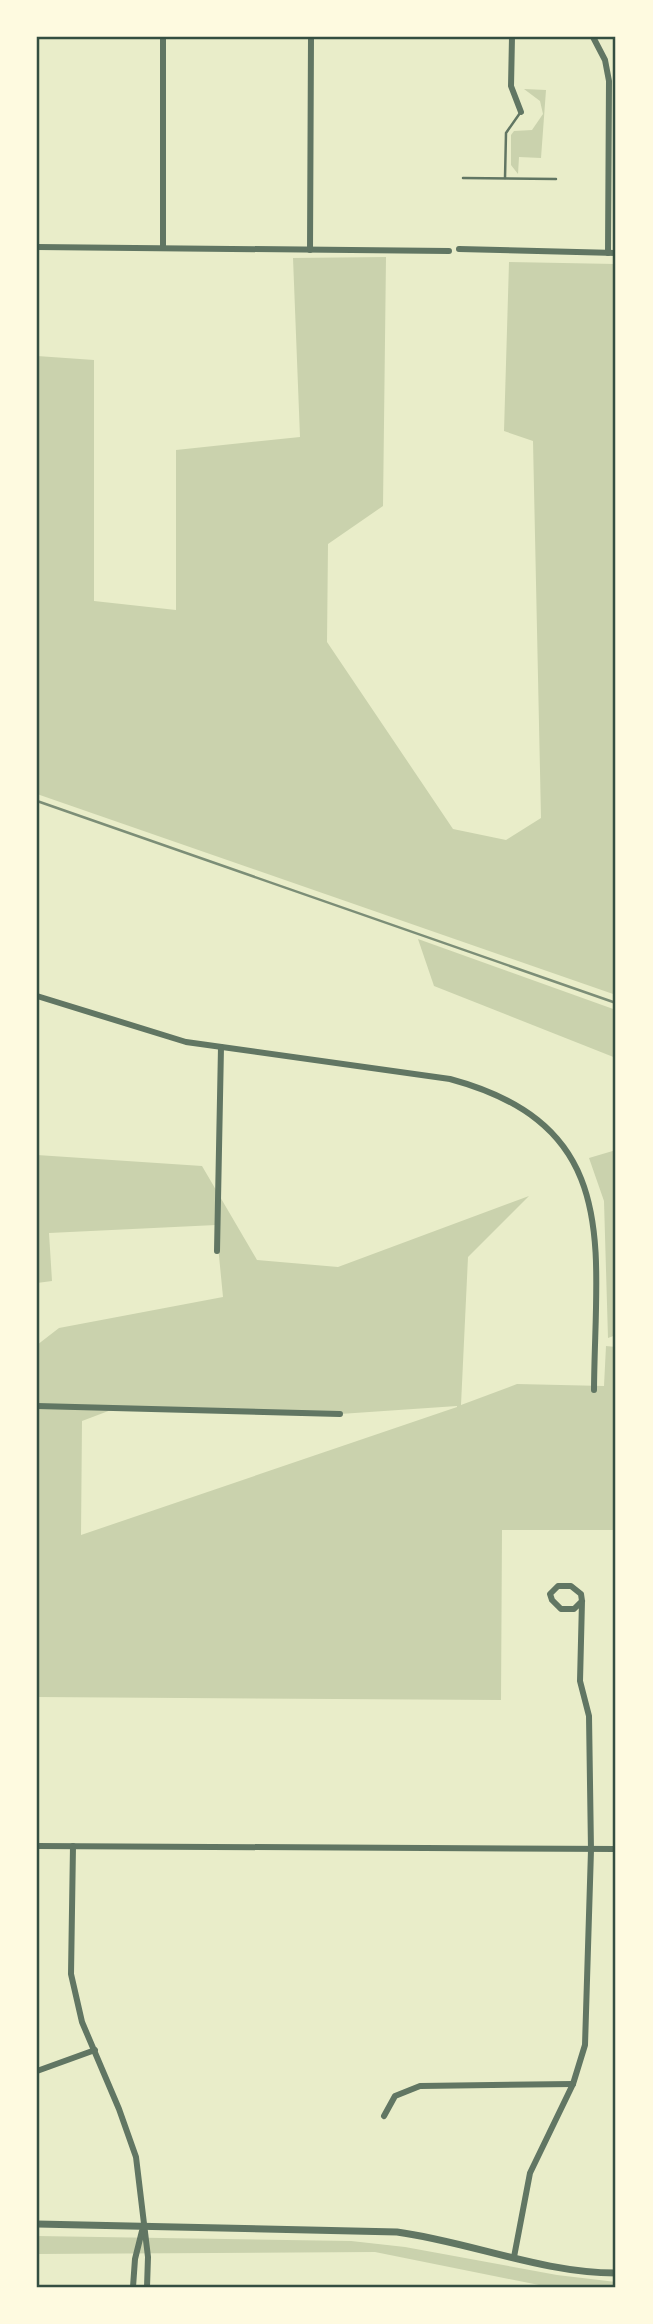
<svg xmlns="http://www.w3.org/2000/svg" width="653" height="2324" font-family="'Noto Sans',sans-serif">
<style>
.green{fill:#cad2ad;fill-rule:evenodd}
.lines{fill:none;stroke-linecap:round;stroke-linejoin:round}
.service{stroke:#617663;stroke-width:2.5}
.minor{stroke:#617663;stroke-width:6}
.tertiary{stroke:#617663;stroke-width:7}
.rail{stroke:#7c8e77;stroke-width:2.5}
.neatline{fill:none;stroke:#344e41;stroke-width:2.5}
</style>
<rect width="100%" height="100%" fill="#e9edc9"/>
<g class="green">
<polygon points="524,89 546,90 541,158 519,157 518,174 511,165 511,135 514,131 532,130 543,114 540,101"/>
<polygon points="386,257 383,506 328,544 327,642 453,829 506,840 541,818 533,441 504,431 509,262 616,264 616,995 37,794 37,356 94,360 94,601 176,610 176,450 300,437 293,258"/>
<polygon points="418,939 616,1010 616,1058 434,986"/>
<polygon points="616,1150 616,1335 608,1338 604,1201 589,1158"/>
<path d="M 37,1155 L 202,1166 L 257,1260 L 338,1267 L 529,1196 L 468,1257 L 461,1405 L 517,1384 L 604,1386 L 606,1346 L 616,1347 L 616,1530 L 502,1530 L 501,1700 L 37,1697 L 37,1345 L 59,1328 L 223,1297 L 216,1225 L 49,1233 L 52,1281 L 37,1283 ZM 457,1406 L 457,1407 L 81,1535 L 82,1421 L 119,1407 L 340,1414 Z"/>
<polygon points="37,2236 351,2241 405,2247 557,2275 616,2282 616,2287 549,2287 375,2252 37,2254"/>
</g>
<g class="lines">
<g class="service">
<polyline points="463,178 556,179"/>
<polyline points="505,178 506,133 520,113"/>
</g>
<g class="minor">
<polyline points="163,37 163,248"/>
<polyline points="512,37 511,86 521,112"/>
<polyline points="593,37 605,60 609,81 608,253"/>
<polyline points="37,247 449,251"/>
<polyline points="459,249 616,253"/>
<polyline points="310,250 311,37"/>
<path d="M 37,996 L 186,1042 L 450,1079 C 624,1126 595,1247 594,1390"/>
<polyline points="217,1251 221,1047"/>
<polyline points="37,1406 340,1414"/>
<polyline points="37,1846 616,1849"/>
<polyline points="73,1846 71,1974 82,2022 119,2109 136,2157 148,2257 147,2287"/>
<polyline points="37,2071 95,2050"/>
<polyline points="384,2116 395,2096 420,2086 573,2084"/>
<polyline points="514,2257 530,2173 573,2084 585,2045 591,1850 589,1716 580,1681 582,1601 581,1594 571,1586 558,1586 550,1594 552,1600 561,1609 574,1609 582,1601"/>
<polyline points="133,2287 135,2259 142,2231"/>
</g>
<path class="tertiary" d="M 37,2224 L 397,2232 C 470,2242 542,2273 616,2273"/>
<polyline class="rail" points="37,801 616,1003"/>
</g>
<rect width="653" height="2324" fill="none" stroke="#fefae0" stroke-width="77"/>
<rect x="38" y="38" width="576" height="2248" class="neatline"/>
</svg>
